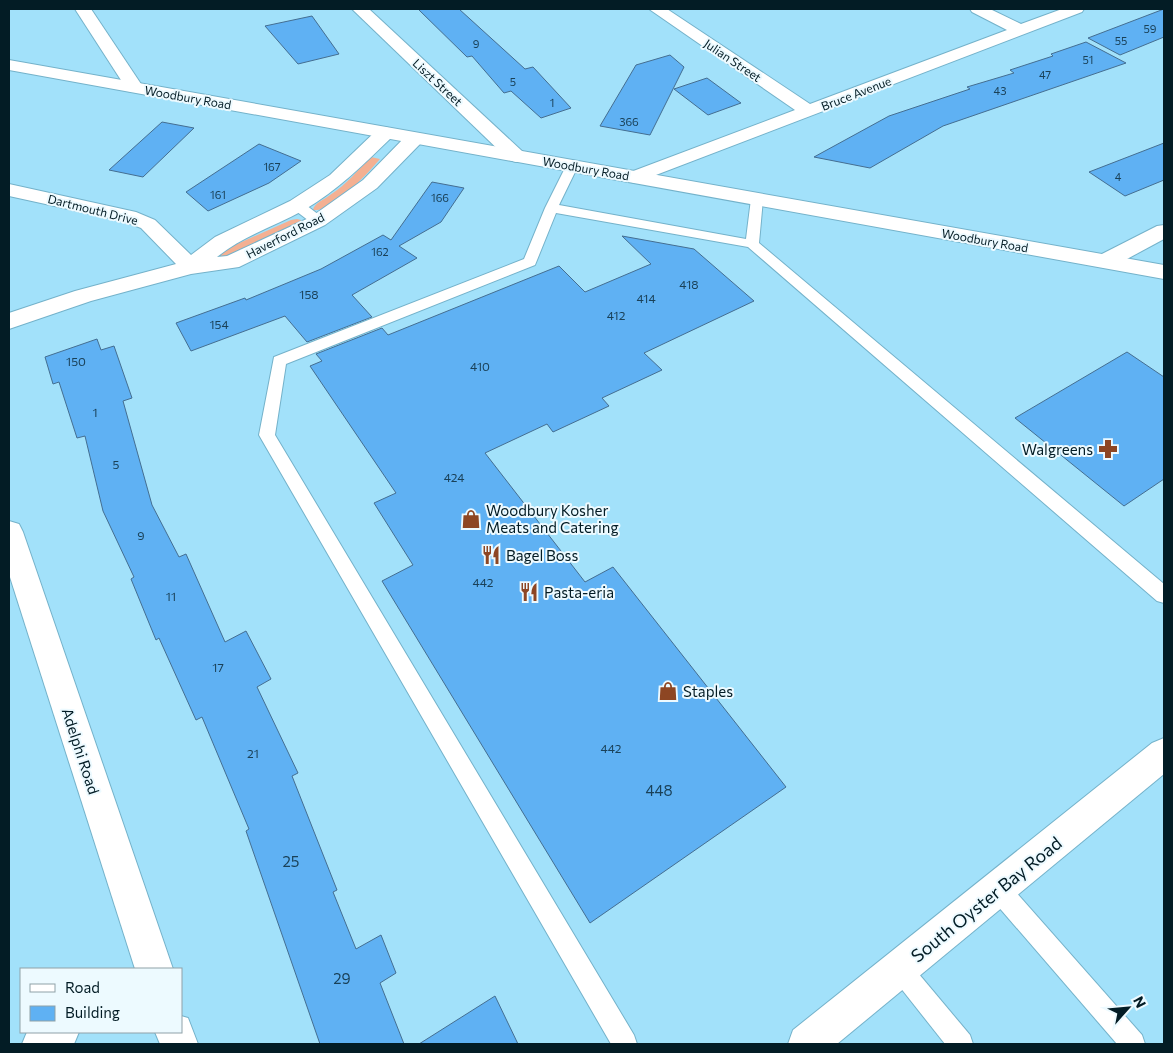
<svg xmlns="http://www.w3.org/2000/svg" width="1173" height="1053" font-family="Commissioner,sans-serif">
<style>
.green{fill:#f4b092}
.building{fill:#5fb1f3;stroke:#446e91}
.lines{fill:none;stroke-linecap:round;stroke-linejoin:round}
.lane-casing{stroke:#74b2ca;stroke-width:2}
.street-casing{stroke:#74b2ca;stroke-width:2}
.secondary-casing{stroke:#74b2ca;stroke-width:2}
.lane{fill:#fff;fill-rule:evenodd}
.street{fill:#fff;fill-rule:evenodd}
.secondary{fill:#fff;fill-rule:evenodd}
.labels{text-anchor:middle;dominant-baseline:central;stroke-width:4;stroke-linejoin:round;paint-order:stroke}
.far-number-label{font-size:11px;fill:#1a4158}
.far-street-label{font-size:12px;fill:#031c25;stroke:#edfaff}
.number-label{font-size:12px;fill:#1a4158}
.poi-label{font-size:15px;fill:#031c25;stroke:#edfaff;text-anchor:start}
.street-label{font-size:15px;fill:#031c25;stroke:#edfaff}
.near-number-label{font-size:15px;fill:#1a4158}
.near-street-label{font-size:18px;fill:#031c25;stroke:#edfaff}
</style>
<rect width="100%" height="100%" fill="#a2e1fa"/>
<g class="green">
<path d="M 371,157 L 380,159 C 368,173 332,213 313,210 C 314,203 324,200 330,195 C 346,185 358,170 371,157 Z"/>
<polygon points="297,219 301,220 300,222 230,256 220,256 220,253 226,249 291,220"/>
</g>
<g class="building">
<polygon points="418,9 459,9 525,69 533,67 571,108 541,118 511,91 504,93 472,56 467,57"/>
<polygon points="1164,9 1164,37 1120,55 1088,38"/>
<polygon points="312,16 339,54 298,64 265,26"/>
<polygon points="1086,42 1126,63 943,126 870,168 814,157 889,116 970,89 967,87 1014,73 1010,70 1053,56 1051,54"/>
<polygon points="670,55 684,67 650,135 600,126 636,65"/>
<polygon points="707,78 741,103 708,115 674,89"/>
<polygon points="162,122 194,128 143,177 109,170"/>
<polygon points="1164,143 1164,180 1125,196 1089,172"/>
<polygon points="259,144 301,161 269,183 208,211 186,192"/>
<polygon points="432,182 464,188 441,222 399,246 417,258 352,295 372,317 307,342 285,316 191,351 176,323 245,298 246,300 321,269 383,235 391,240"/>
<polygon points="622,236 694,249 754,301 644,353 662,370 602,398 609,406 553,432 547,424 485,453 585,582 613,567 786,787 590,923 382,581 413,565 374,503 396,493 310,366 322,361 316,354 382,328 388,335 559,266 585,292 651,264"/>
<polygon points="97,339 101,350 114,346 132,398 123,401 152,505 179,557 186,554 225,642 246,631 271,679 257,687 298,773 292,776 337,890 333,892 356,949 381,935 396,973 380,983 404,1044 320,1044 246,831 249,829 202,717 196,720 159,638 156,640 131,579 134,577 103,511 85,436 77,438 59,382 53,384 45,357"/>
<polygon points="1127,352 1164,377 1164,479 1124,506 1015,418"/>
<polygon points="495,996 518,1044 419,1044"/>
</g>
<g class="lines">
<g class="lane-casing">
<g id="lane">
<polygon points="572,162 578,166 559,205 746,239 751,199 752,196 762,196 763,199 759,243 1164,584 1164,603 1157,601 748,247 556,213 535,265 286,364 275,435 634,1035 637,1044 611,1044 259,435 274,357 524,259 545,208 566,166"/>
<polygon points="297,201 302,202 323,218 325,221 323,224 313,224 292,208 291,205"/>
<polygon points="998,878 1006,881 1142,1035 1145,1044 1117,1044 990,897 987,889 990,881"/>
<polygon points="900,957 908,961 970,1035 973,1044 945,1044 892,977 888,969 892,961"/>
</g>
</g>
<g class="street-casing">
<g id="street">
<polygon points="75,9 91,9 143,87 140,91 134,92 128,91"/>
<polygon points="352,9 369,9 523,152 526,156 523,160 516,162 509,160"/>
<polygon points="649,9 667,9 810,104 1007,30 972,12 970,9 990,9 1021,24 1062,9 1084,9 1082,12 635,183 628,181 625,177 628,173 795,110"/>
<path d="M 385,127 L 392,129 L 394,133 L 392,137 C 364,164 338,190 304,210 C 275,226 243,236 217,257 L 227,256 L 311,217 L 363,180 L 407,135 L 414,133 L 421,135 L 423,139 L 421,143 L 377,188 L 325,225 L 239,267 L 191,274 L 91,301 L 9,329 L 9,313 L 75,291 L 176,264 L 141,228 L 123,221 L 9,196 L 9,184 L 136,212 L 155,220 L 191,255 L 215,237 L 290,201 L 330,175 L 378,129 Z"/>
<polygon points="1164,225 1164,239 1114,266 1106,268 1098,266 1095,261 1098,256 1157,226"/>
<polygon points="9,521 19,524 23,532 173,969 135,969 9,574"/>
<polygon points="181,1016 188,1018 198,1044 160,1044 155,1032 181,1032"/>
<polygon points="27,1032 79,1032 74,1044 22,1044"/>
</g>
</g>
<g class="secondary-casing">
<g id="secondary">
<polygon points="9,60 1164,265 1164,279 9,70"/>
<polygon points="1164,738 1164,774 837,1044 788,1044 793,1030 1152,743"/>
</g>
</g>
<use href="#lane" class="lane"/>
<use href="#street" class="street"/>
<use href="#secondary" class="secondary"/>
</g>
<defs>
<g id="pharmacy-bare" transform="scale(1.5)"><path d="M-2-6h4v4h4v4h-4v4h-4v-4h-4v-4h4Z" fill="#8d4623" stroke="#edfaff" stroke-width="2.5" paint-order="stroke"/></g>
<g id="shop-bare" transform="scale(1.5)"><path d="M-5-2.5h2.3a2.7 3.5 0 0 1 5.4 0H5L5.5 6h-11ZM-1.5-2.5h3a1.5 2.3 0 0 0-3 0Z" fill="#8d4623" stroke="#edfaff" stroke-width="2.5" paint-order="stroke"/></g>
<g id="restaurant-bare" transform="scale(1.5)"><path d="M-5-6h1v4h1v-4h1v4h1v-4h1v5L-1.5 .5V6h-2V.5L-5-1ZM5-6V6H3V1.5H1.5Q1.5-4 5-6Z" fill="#8d4623" stroke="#edfaff" stroke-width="2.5" paint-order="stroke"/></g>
</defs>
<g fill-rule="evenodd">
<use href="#pharmacy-bare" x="1108" y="449"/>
<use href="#shop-bare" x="471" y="519"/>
<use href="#restaurant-bare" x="491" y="555"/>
<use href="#restaurant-bare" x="529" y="592"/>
<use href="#shop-bare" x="668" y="691"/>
</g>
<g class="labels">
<g class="far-number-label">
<text x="1150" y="28">59</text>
<text x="1121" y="40">55</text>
<text x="476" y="43">9</text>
<text x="1088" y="59">51</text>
<text x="1045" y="74">47</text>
<text x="513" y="81">5</text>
<text x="1000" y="90">43</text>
<text x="552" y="102">1</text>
<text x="629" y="121">366</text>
<text x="272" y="166">167</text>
<text x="1118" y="176">4</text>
<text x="218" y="194">161</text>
<text x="440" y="197">166</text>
<text x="380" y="251">162</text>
</g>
<g class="far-street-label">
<text transform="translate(733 60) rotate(34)">Julian Street</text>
<text transform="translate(438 82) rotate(43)">Liszt Street</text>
<text transform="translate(856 93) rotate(-21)">Bruce Avenue</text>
<text transform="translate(188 97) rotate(10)">Woodbury Road</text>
<text transform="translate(586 168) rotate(10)">Woodbury Road</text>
<text transform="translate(93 209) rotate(14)">Dartmouth Drive</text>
<text transform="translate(285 235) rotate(-27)">Haverford Road</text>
<text transform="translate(985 240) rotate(10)">Woodbury Road</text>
</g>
<g class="number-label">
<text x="689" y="284">418</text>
<text x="309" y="294">158</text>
<text x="646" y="298">414</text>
<text x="616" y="315">412</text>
<text x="219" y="324">154</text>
<text x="76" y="361">150</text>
<text x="480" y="366">410</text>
<text x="95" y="412">1</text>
<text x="116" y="464">5</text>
<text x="454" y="477">424</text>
<text x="141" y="535">9</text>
<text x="483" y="582">442</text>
<text x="171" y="596">11</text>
<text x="218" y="667">17</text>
<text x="611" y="748">442</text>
<text x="253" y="753">21</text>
</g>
<g class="poi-label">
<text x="1093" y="449" text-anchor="end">Walgreens</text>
<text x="486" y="510">Woodbury Kosher<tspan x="486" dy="17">Meats and Catering</tspan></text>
<text x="506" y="555">Bagel Boss</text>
<text x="544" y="592">Pasta-eria</text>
<text x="683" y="691">Staples</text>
</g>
<g class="street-label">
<text transform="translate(81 751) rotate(72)">Adelphi Road</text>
</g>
<g class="near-number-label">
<text x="659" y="790">448</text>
<text x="291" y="861">25</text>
<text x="342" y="978">29</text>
</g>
<g class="near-street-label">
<text transform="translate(986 899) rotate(-39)">South Oyster Bay Road</text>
</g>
</g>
<rect width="1173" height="1053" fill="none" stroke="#031c25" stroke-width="20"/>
<rect x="20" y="968" width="162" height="65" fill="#edfaff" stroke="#8fa1a8"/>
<rect x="30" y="984" width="25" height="8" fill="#ffffff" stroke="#8fa1a8"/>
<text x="65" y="993" font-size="15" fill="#031c25">Road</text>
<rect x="30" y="1006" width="25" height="15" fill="#5fb1f3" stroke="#8fa1a8"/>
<text x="65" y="1018" font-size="15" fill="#031c25">Building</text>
<g transform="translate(1128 1008) rotate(63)" stroke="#edfaff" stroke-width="4" paint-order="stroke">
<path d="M0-4L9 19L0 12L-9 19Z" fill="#031c25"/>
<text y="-8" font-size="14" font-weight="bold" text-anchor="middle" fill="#031c25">N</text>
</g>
</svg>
